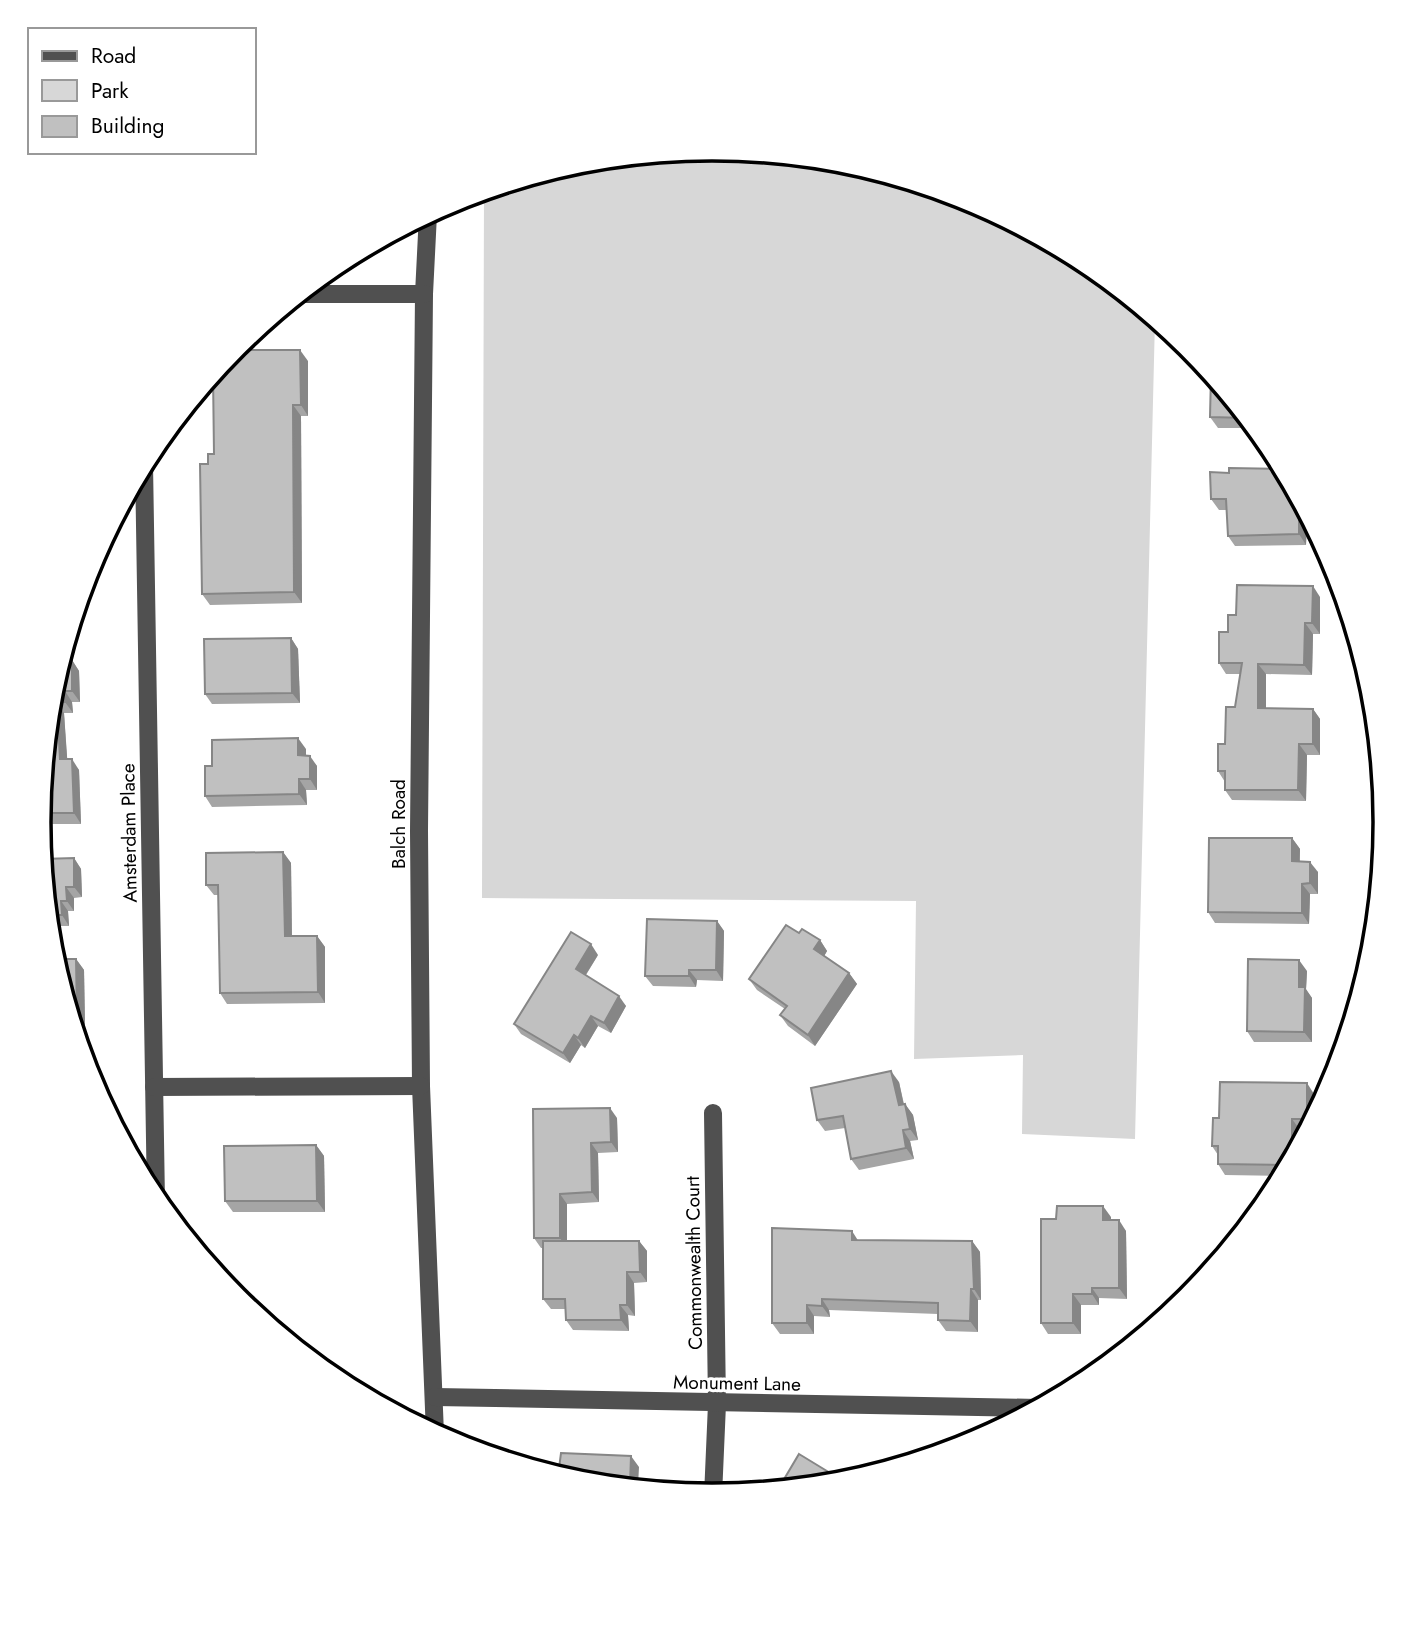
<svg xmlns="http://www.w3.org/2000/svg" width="1424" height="1645" font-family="Jost,sans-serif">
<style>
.green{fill:#d7d7d7}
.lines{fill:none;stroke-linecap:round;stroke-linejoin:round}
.minor{stroke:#505050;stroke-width:18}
.wall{fill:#a5a5a5}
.shaded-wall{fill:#868686}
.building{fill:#c0c0c0;stroke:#868686;stroke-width:2}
.labels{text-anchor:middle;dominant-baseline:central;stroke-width:6;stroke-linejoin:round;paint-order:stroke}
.street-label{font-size:19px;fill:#000;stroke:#fff}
.rim{fill:none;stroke:#000;stroke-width:3.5}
</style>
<rect width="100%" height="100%" fill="#fff"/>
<polygon class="green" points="712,149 844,162 970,200 1087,263 1155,319 1135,1139 1022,1134 1023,1055 914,1059 916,901 482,898 484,191 581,162"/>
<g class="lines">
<g class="minor">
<polyline points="428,214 424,294 419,831 421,1086 435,1434"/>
<polyline points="299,294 424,294"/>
<polyline points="144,464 156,1201"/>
<polyline points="1383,844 1384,803"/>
<polyline points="154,1087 421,1086"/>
<polyline points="713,1113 717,1404 713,1496"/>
<polyline points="435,1397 1038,1408"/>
</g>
</g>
<g class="wall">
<polygon points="308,361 308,416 301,416 302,603 210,605 202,594 208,464 214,454"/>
<polygon points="1211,374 1256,428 1218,428 1210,417"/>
<polygon points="1283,469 1311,522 1307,522 1306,545 1235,546 1228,536 1227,510 1219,510 1211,499 1229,473"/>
<polygon points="1320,597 1320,634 1313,634 1312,675 1266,674 1266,708 1313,709 1320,719 1320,755 1307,755 1306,801 1232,800 1225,790 1225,782 1218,771 1235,707 1240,674 1226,674 1219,663 1228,632 1236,615"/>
<polygon points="291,638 298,649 300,703 212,704 205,694"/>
<polygon points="72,660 79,671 80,702 72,702 73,713 64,713 67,759 79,770 81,824 39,824 52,691"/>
<polygon points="306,749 306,756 317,766 317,790 306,790 307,805 212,807 205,796 212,766"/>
<polygon points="1292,838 1300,849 1300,862 1318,872 1318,894 1310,894 1309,924 1215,923 1208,912"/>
<polygon points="283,852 291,863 292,936 317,936 325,947 325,1003 227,1004 220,993 218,895 214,895 206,885"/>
<polygon points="74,858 81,869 82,897 74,898 74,911 68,911 69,926 49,926 42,859"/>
<polygon points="717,921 724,931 723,981 697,980 696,987 653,986 645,976"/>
<polygon points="799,933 820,940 827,951 824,956 849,973 857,984 815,1046 788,1026 780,1015 785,1009 757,990 749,979"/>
<polygon points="598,955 586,975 626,1006 611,1033 598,1026 585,1048 581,1045 570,1063 521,1034 514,1024"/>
<polygon points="53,959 76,959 84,970 85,1025 73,1026"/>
<polygon points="1307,971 1306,990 1312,998 1312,1042 1254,1042 1247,1031"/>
<polygon points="899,1082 904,1104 905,1104 913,1115 918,1140 910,1141 914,1159 859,1170 851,1159 845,1128 825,1131 817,1120"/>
<polygon points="1314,1094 1314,1117 1308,1130 1300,1130 1300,1145 1283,1176 1225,1175 1218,1164 1218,1155 1212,1146 1219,1118"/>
<polygon points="533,1109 617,1118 618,1152 598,1153 599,1202 567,1204 567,1241 639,1241 647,1251 647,1282 634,1283 635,1316 628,1315 629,1331 573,1330 566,1320 566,1309 551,1309 543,1299 543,1248 541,1248 534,1238"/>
<polygon points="316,1145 324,1156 325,1212 233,1212 225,1201"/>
<polygon points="1111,1217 1111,1220 1126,1231 1127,1299 1099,1298 1099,1305 1081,1305 1081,1334 1048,1334 1041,1323"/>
<polygon points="858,1240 972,1241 980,1252 981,1300 978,1300 978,1332 946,1331 938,1320 938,1314 829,1310 830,1317 814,1316 814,1334 780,1334 772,1323"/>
</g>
<g class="shaded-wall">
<polygon points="300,350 308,361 308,416 301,405"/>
<polygon points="293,405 301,416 302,603 294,592"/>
<polygon points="1299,511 1307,522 1306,545 1299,534"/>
<polygon points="1313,586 1320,597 1320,634 1312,623"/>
<polygon points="1305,623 1313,634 1312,675 1304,665"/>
<polygon points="291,638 298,649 300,703 292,693"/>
<polygon points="72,660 79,671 80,702 72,691"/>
<polygon points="1258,664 1266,674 1266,719 1258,708"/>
<polygon points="65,691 72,702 73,713 65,702"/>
<polygon points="57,702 64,713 68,770 60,759"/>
<polygon points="1313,709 1320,719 1320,755 1313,744"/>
<polygon points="298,738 306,749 306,766 298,755"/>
<polygon points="1299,744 1307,755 1306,801 1298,790"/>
<polygon points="310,756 317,766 317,790 310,779"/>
<polygon points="72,759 79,770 81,824 74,813"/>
<polygon points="299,779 306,790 307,805 299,794"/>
<polygon points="1292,838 1300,849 1299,872 1292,861"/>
<polygon points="283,852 291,863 292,947 285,936"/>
<polygon points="74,858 81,869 82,897 74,887"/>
<polygon points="1310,862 1318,872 1318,894 1310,883"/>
<polygon points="1302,884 1310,894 1309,924 1302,913"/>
<polygon points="66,887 74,898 74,911 67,901"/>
<polygon points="61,901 68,911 69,926 62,915"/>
<polygon points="717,921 724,931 723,981 716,970"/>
<polygon points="317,936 325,947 325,1003 318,992"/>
<polygon points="820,940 827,951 822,960 814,949"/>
<polygon points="591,944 598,955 583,979 576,969"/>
<polygon points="76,959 84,970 85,1025 77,1015"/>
<polygon points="1299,960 1307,971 1306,989 1312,998 1312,1042 1304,1032 1299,987"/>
<polygon points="689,970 697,980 696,987 689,976"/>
<polygon points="849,973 857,984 815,1046 808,1035"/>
<polygon points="619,996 626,1006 611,1033 604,1023"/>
<polygon points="591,1016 598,1026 585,1048 578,1038"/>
<polygon points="574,1035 581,1045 570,1063 563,1053"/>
<polygon points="891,1071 899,1082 906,1116 899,1105"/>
<polygon points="1307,1083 1314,1094 1314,1117 1311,1125 1307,1119"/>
<polygon points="905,1104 913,1115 918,1140 910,1129"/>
<polygon points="610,1108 617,1118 618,1152 611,1142"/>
<polygon points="1292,1119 1300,1130 1300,1145 1292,1160"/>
<polygon points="903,1130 910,1141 914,1159 906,1148"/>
<polygon points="591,1143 598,1153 599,1202 592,1192"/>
<polygon points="316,1145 324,1156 325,1212 317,1201"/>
<polygon points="560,1194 567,1204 567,1248 560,1238"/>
<polygon points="1103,1206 1111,1217 1111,1231 1103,1220"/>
<polygon points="1119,1220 1126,1231 1127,1299 1119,1288"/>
<polygon points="852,1231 859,1242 852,1240"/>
<polygon points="639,1241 647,1251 647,1282 640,1272"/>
<polygon points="972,1241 980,1252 981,1300 974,1289"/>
<polygon points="627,1272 634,1283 635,1316 627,1305"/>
<polygon points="1092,1288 1099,1298 1099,1305 1092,1294"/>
<polygon points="971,1289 978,1300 978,1332 970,1321"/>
<polygon points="1073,1294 1081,1305 1081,1334 1073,1323"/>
<polygon points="822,1299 829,1310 830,1317 822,1306"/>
<polygon points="620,1305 628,1315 629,1331 621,1320"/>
<polygon points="807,1305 814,1316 814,1334 807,1323"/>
<polygon points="631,1456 639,1467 638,1486 640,1489 632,1488 630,1485"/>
</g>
<g class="building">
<polygon points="233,350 300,350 301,405 293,405 294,592 202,594 200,464 208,464 208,454 214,454 213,374"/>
<polygon points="1211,374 1247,418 1210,417"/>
<polygon points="1229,468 1283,469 1306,511 1299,511 1299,534 1228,536 1226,499 1211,499 1210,472 1229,473"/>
<polygon points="1237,585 1313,586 1312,623 1305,623 1304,665 1258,664 1258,708 1313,709 1313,744 1299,744 1298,790 1225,790 1225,771 1218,771 1218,744 1225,744 1226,707 1235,707 1242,663 1219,663 1219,632 1228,632 1228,615 1236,615"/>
<polygon points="291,638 292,693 205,694 204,639"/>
<polygon points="61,660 72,660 72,691 65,691 65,702 57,702 60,759 72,759 74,813 39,813 52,691"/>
<polygon points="298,738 298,755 310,756 310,779 299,779 299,794 205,796 205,766 212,766 212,740"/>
<polygon points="1209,838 1292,838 1292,861 1310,862 1310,883 1302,884 1302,913 1208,912"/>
<polygon points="283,852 285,936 317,936 318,992 220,993 218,885 206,885 206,853"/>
<polygon points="74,858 74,887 66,887 67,901 61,901 62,915 48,915 42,859"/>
<polygon points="647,919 717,921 716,970 689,970 689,976 645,976"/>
<polygon points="786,925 799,933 802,929 820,940 814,949 849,973 808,1035 780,1015 787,1006 749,979"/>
<polygon points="571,932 591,944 576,969 619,996 604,1023 591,1016 578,1038 574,1035 563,1053 514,1024"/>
<polygon points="53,959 76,959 77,1015 70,1015"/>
<polygon points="1248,959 1299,960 1299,987 1305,987 1304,1032 1247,1031"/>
<polygon points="891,1071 899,1105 905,1104 910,1129 903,1130 906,1148 851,1159 843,1116 817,1120 811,1088"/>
<polygon points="1220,1082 1307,1083 1307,1119 1292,1119 1292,1160 1289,1165 1218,1164 1218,1146 1212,1146 1213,1118 1219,1118"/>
<polygon points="610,1108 611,1142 591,1143 592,1192 560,1194 560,1238 534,1238 533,1109"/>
<polygon points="316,1145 317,1201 225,1201 224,1146"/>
<polygon points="1057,1206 1103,1206 1103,1220 1119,1220 1119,1288 1092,1288 1092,1294 1073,1294 1073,1323 1041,1323 1041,1219 1056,1219"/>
<polygon points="1252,1221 1196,1290 1188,1282"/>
<polygon points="772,1228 852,1231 852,1240 972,1241 974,1289 971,1289 970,1321 938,1320 938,1303 822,1299 822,1306 807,1305 807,1323 772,1323"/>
<polygon points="543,1241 639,1241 640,1272 627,1272 627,1305 620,1305 621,1320 566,1320 565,1299 543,1299"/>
<polygon points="561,1453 631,1456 630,1485 638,1485 637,1489 580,1483 558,1476"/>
<polygon points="799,1454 845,1482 785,1489 788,1484 783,1481"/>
</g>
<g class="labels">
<g class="street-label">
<text transform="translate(398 824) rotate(-90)">Balch Road</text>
<text transform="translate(129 833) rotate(-91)">Amsterdam Place</text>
<text transform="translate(694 1263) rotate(-91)">Commonwealth Court</text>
<text transform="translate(737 1383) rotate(1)">Monument Lane</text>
</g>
</g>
<path d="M0 0H1424V1645H0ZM51 822a661 661 0 1 1 1322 0a661 661 0 1 1-1322 0Z" fill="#fff" fill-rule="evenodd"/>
<path class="rim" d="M51 822a661 661 0 1 1 1322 0a661 661 0 1 1-1322 0Z"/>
<rect x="28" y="28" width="228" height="126" fill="#ffffff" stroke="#999999" stroke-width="2"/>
<rect x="42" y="51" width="35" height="10" fill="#505050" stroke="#999999" stroke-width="2"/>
<text x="91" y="63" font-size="21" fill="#000000">Road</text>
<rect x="42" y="80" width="35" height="21" fill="#d7d7d7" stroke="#999999" stroke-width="2"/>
<text x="91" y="98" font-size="21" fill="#000000">Park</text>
<rect x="42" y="116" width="35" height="21" fill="#c0c0c0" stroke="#999999" stroke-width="2"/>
<text x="91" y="133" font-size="21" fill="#000000">Building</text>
</svg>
